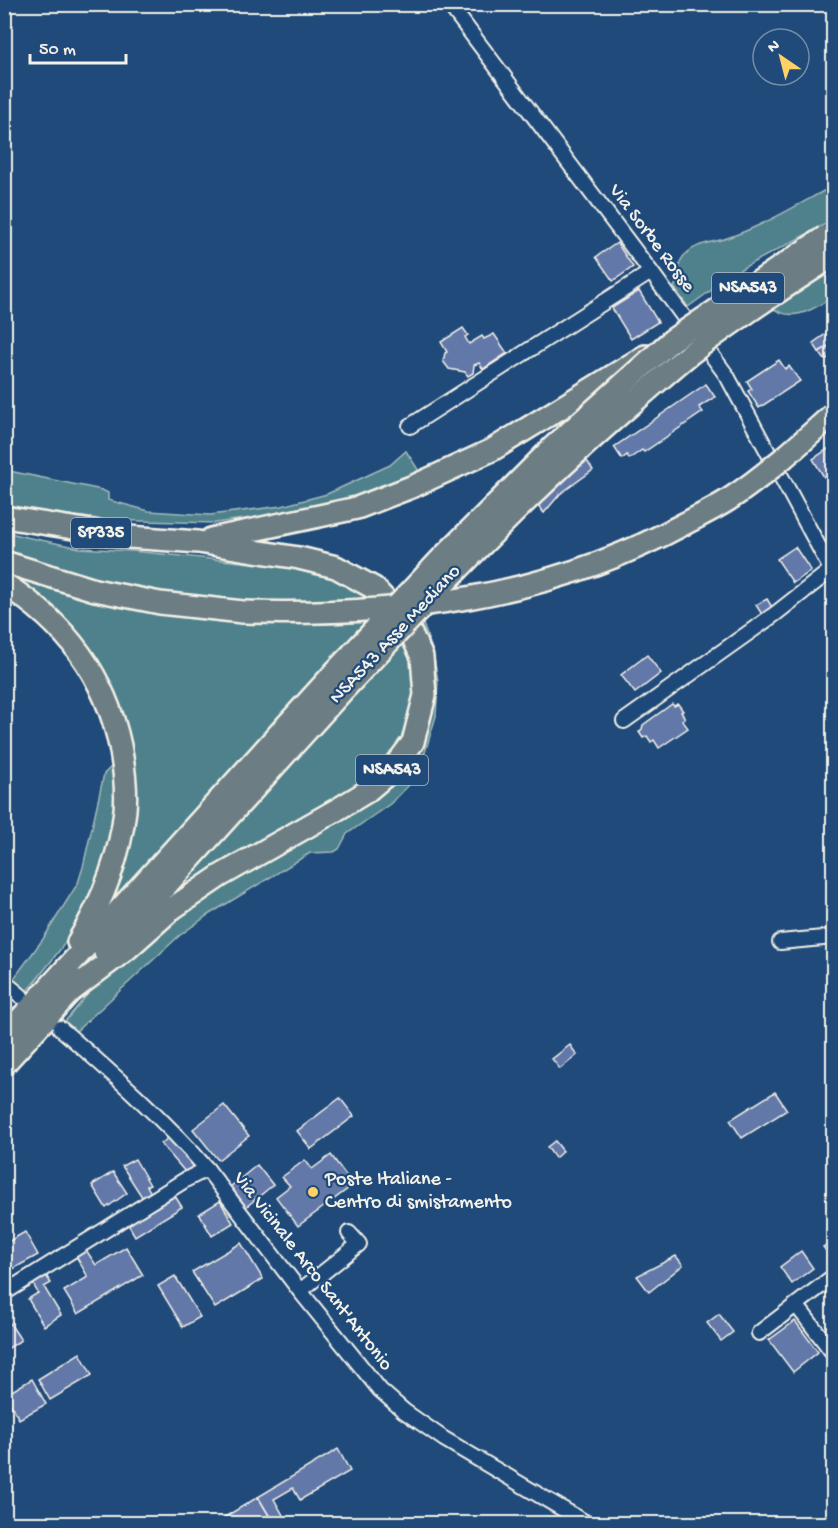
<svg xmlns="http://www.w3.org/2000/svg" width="838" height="1528" font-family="'Gochi Hand',sans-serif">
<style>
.green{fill:#4f818c;stroke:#a2b9ba;stroke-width:1.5}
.building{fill:#6278a9;stroke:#f4f1e8;stroke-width:1.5}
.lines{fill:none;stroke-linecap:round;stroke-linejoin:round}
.minor-casing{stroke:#f4f1e8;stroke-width:18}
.trunk-casing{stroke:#f4f1e8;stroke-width:26}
.minor{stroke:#1f4a7a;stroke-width:14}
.trunk{stroke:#6c7e84;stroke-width:21}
.trunk-bridge-casing{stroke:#f4f1e8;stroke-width:26;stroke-linecap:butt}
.trunk-bridge{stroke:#6c7e84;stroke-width:21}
.poi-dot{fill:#ffd166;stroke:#1f4a7a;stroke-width:2}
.labels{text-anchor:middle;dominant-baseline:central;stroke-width:4.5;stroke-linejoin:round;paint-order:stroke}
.shield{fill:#1f4a7a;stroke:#b4bfc7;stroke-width:1.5}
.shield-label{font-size:18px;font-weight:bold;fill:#f4f1e8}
.street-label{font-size:20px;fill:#f4f1e8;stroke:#1f4a7a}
.poi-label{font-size:20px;fill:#f4f1e8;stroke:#1f4a7a;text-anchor:start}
</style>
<rect width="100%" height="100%" fill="#1f4a7a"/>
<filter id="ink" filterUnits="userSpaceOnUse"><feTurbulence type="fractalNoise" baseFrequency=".0167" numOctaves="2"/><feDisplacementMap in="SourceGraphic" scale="12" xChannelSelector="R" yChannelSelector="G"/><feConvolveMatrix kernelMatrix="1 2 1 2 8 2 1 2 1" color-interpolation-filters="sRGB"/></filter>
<g filter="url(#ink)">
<g class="green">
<path d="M 833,186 L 833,220 L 741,269 L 688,307 L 674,287 C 680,279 675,267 683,257 C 693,244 710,243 724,239 C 762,227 799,204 833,186 Z"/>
<path d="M 833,263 L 833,297 C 813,309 793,324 771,307 Z"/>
<polygon points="406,451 421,474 315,509 215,523 107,520 24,509 5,504 4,470 102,490 108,493 108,500 149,511 210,515 282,506 327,494 390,465"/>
<path d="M 5,531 L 21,536 L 80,548 L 132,551 L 299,568 L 334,575 L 358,589 L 379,604 L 407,640 L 413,671 L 414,696 L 412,715 L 398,745 L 380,769 L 342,795 L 231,855 L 164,905 L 161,902 L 362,686 L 329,661 L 109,906 L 105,908 L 117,803 C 113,824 111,847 104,867 C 89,914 58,955 26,992 L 12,981 L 43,939 L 78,883 L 83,867 L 104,774 L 115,763 C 112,751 111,738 107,726 C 92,673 53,635 12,601 L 5,604 L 4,595 L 25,560 L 5,552 Z"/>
<polygon points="423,624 433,652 438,681 436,716 423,759 408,786 390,804 347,834 339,849 334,852 310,853 208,915 179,936 72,1035 61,1026 92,989 170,919 416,746 417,631"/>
</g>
<g class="building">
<polygon points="617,243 633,267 613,281 596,257"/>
<polygon points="639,291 658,322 631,339 612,308"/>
<polygon points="463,328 468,335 465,337 469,344 482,336 484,339 494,334 507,353 483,369 479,363 474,365 473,373 468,376 465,372 449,369 443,361 445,353 447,352 441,342"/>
<polygon points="830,331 834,336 834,343 819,352 813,343"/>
<polygon points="834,343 834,354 825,360 819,352"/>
<polygon points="779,360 785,369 789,366 800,381 759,408 748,391 752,389 747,381"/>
<polygon points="706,384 715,397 699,407 703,412 644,452 642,450 629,459 627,455 622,459 614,447"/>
<polygon points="834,445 834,472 824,477 813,459"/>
<polygon points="587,461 593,470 560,494 544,513 537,504 552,488"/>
<polygon points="795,547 811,571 793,583 777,559"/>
<polygon points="767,599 773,609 763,616 756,605"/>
<polygon points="647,655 661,673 635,693 621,675"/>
<polygon points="672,704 674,706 678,704 683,711 681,712 685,718 682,720 688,728 659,748 654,740 651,742 647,736 643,738 639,732 642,729 643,725"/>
<polygon points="570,1045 577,1055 560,1069 552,1059"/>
<polygon points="775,1092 787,1110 742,1138 730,1120"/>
<polygon points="340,1098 354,1116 311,1149 297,1131"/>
<polygon points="224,1105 249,1136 218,1160 193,1129"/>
<polygon points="169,1137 197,1169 187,1174 161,1144"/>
<polygon points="555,1141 563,1151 555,1158 547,1147"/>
<polygon points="331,1155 353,1185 298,1226 276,1197 290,1186 282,1177 305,1160 312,1169"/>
<polygon points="135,1159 150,1185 147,1186 152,1195 144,1200 122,1166"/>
<polygon points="257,1165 273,1185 246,1207 230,1187"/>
<polygon points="113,1172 127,1193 106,1208 92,1185"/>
<polygon points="175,1196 182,1207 135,1236 128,1224"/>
<polygon points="220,1201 233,1223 212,1236 199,1214"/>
<polygon points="25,1232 38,1255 4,1274 4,1244"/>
<polygon points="834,1240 834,1261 823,1247"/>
<polygon points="241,1243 263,1279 215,1308 192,1272"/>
<polygon points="126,1247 143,1275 78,1314 64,1291 88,1277 76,1256 86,1250 96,1265"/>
<polygon points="801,1251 813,1268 792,1284 780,1267"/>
<polygon points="676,1256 683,1265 649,1292 637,1276"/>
<polygon points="45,1274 51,1283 44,1287 61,1315 44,1326 28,1299 38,1293 32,1282"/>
<polygon points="175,1276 200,1317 183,1327 158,1286"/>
<polygon points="719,1314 733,1332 721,1341 707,1323"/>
<polygon points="7,1319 21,1340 4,1351 4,1321"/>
<polygon points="795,1321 818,1352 793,1372 769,1340"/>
<polygon points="80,1353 92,1375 50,1400 38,1379"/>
<polygon points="32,1379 46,1404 19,1419 5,1395"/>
<polygon points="338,1449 350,1471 300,1500 293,1488 274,1499 288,1524 274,1524 258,1497"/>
<polygon points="258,1497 274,1524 213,1524"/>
</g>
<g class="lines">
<g class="minor-casing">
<g id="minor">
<polyline points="449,4 651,272 727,376 834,575"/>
<polyline points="410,426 651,272"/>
<polyline points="624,721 775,614 831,570"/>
<polyline points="780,942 834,937"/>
<polyline points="4,982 21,996"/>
<path d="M 60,1028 C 112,1073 162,1117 207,1169"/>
<polyline points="300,1291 359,1244 349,1233"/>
<polyline points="4,1293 185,1180 207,1169 300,1291 380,1390 404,1411 444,1439 588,1524"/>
<polyline points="797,1306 834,1354"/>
<polyline points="759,1333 834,1276"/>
</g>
</g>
<g class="trunk-casing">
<g id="trunk">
<polyline points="4,517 129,537 198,542 299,558 336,567 374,588 405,621 422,657 425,695 413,742 392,770 366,792 338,809 220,876 173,908 128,948 71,991"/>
<polyline points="211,539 357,508 414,486 492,450 645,356"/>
<polyline points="4,562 95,590 160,603 243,612"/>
<path d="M 4,584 C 66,623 105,675 120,746 C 124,767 127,789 125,810 C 120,857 102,902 78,942"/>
<polyline points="105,953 346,687"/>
<polyline points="4,1037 334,673"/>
<polyline points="4,1064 80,981"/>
</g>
</g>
<use href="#minor" class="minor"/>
<use href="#trunk" class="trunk"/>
<g class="trunk-bridge-casing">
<g id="trunk-bridge">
<path d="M 243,612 C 397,616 546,599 684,524 C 699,516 714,509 728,500 C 766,475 800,444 834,413"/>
<polyline points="334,673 442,558 554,446 672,340 825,237"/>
<path d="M 346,687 C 439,588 532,489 636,400 C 654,385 672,368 691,353 C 737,318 785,287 833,256"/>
</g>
</g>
<use href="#trunk-bridge" class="trunk-bridge"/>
</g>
</g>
<circle class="poi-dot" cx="313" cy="1192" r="6"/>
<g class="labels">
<g class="shield">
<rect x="712" y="273" width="72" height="30" rx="4.5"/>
<rect x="71" y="518" width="60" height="30" rx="4.5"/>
<rect x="356" y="755" width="72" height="30" rx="4.5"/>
</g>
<g class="shield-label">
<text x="748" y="288">NSA543</text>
<text x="101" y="533">SP335</text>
<text x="392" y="770">NSA543</text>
</g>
<g class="street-label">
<text transform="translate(651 239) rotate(53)">Via Sorbe Rosse</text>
<text transform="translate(396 635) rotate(-47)">NSA543 Asse Mediano</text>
<text transform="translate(312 1272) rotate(52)">Via Vicinale Arco Sant'Antonio</text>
</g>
<g class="poi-label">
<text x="325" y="1180">Poste Italiane -<tspan x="325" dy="23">Centro di smistamento</tspan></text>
</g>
</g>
<rect width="838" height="1528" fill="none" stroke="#1f4a7a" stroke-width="24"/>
<rect x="12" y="12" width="814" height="1504" fill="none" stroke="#f4f1e8" stroke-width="2" filter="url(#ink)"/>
<g transform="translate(781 57) rotate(325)"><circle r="28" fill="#1f4a7a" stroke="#748da6" stroke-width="1.5"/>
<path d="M0-4.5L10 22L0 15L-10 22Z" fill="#ffd166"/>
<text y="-9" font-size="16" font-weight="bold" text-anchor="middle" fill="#f4f1e8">N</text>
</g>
<path d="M30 54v9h96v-9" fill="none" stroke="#f4f1e8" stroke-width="3"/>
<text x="39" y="54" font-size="18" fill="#f4f1e8" stroke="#1f4a7a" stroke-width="4.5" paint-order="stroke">50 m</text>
</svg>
